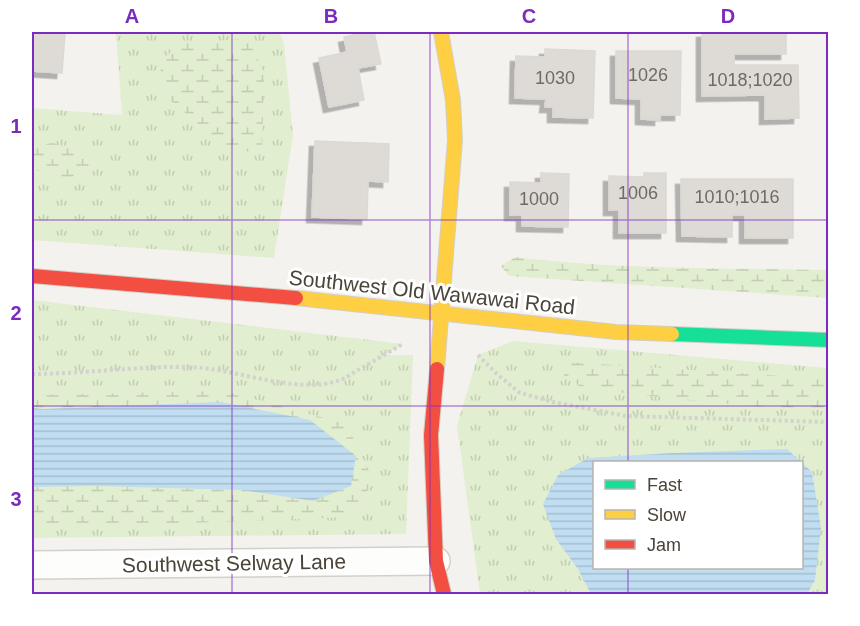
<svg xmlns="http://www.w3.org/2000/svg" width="860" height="626" font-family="Arial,sans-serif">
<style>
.grass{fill:url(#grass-tufts);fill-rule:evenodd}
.wetland{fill:url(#wetland-marsh)}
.water{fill:url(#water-rules)}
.building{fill:#dedbd6;stroke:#dcd9d4;stroke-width:1.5;filter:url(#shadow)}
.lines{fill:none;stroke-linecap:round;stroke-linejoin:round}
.street-casing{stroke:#d2d0cb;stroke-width:30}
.fast-casing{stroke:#d3cfc5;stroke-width:16}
.slow-casing{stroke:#d3cfc5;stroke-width:16}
.jam-casing{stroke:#d3cfc5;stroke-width:16}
.path{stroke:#d3d2cc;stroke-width:4;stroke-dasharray:3 3;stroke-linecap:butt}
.street{stroke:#fdfdfc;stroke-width:27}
.fast{stroke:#16e098;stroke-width:14}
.slow{stroke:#ffcf43;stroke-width:14}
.jam{stroke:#f24e42;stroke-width:14}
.grid{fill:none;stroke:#7b2cbf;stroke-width:1.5;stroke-opacity:0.55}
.labels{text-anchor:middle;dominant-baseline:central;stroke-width:6;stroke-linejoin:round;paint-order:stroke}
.number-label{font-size:18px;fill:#706a61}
.street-label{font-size:21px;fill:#4b4439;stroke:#fff}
.neatline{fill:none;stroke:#7b2cbf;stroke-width:2}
.grid-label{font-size:20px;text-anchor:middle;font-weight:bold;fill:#7b2cbf}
</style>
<defs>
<pattern id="grass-tufts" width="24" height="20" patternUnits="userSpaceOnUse" patternTransform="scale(1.5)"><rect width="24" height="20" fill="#e1eecf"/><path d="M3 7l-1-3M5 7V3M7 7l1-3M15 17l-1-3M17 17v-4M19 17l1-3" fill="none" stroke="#c3cdb2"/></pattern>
<pattern id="wetland-marsh" width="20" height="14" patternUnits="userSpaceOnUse" patternTransform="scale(1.5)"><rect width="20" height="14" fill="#e1eecf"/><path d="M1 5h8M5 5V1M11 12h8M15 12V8" fill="none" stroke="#c3cdb2"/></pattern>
<pattern id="water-rules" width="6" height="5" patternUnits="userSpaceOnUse" patternTransform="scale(1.5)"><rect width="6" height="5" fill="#c0ddf1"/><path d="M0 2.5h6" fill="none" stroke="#a6bfcf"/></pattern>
<filter id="shadow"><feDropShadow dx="-5.5" dy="5.5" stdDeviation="0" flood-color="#0004"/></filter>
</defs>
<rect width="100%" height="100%" fill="#f4f2ee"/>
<g class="grass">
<polygon points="116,32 279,32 284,44 293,135 274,258 32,240 32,108 122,115"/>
<polygon points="32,300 403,344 385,355 413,355 406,534 32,538"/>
<path d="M 513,341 L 828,368 L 828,594 L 480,594 L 457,426 L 478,355 ZM 594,462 L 802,462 L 802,568 L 594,568 Z"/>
</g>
<g class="wetland">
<polygon points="248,39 264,73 262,150 233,153 170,100 159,65 179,43"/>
<polygon points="53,143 90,155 93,171 74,181 38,171 32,164 32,146"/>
<path d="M 515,257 C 619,270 724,268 828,270 L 828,298 L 509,276 L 501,266 Z"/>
<polygon points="566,362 828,379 828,410 752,406 622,393 581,387 564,377"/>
<polygon points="225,391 346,424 374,481 348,517 137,525 32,524 32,395"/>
</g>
<g class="water">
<polygon points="221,402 310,420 356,456 351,486 313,501 242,490 96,486 32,487 32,408 43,409"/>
<polygon points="787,449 801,462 594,462 594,568 802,568 802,463 812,472 821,528 815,580 807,594 591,594 578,569 556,539 543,504 558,475 588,458 672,453"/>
</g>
<g class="building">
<polygon points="32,32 65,32 62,73 32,71"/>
<polygon points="368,32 374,32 381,64 358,68 364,100 329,107 319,58 347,52 344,37"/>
<polygon points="702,32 786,32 786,54 734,54 734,65 798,65 799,118 765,119 765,95 702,96"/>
<polygon points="545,49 595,51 593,118 553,117 553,107 545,107 546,99 515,98 516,56 545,57"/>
<polygon points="616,51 681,51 680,115 660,115 660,120 641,119 641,99 616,98"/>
<polygon points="315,141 389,144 388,182 368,181 367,219 312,217"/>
<polygon points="541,173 569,174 568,227 522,226 522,215 510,215 510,182 541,183"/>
<polygon points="644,173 666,173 666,233 619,233 619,210 609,210 609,176 644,177"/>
<polygon points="681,179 793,179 793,238 745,238 745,215 732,215 732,237 682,236"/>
</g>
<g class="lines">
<g class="street-casing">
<polyline id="street" points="32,565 436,561"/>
</g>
<g class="fast-casing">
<polyline id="fast" points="672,334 828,340"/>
</g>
<g class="slow-casing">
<g id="slow">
<polyline points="296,298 616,332 672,334"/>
<polyline points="437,369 455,140 453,100 441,32"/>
</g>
</g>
<g class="jam-casing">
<g id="jam">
<polyline points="32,276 296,298"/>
<polyline points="437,369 431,435 436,561 444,594"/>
</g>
</g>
<g class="path">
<polyline points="478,355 498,375 520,393 553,402 626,416 828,422"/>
<path d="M 32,374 C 83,374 135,366 187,367 C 233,367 296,396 340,380 C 347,378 353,372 360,369 C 374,361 389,352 403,344"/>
</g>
<use href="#street" class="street"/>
<use href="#fast" class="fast"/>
<use href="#slow" class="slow"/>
<use href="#jam" class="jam"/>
</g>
<path class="grid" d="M 232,32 L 232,594M 430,32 L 430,594M 628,32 L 628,462M 32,220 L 828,220M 32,406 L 828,406M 628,568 L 628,594"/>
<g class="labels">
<g class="number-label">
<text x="648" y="75">1026</text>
<text x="555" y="78">1030</text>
<text x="750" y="80">1018;1020</text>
<text x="638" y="193">1006</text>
<text x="737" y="197">1010;1016</text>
<text x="539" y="199">1000</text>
</g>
<g class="street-label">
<text transform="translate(432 292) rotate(6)">Southwest Old Wawawai Road</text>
<text transform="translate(234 563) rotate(-1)">Southwest Selway Lane</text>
</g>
</g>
<rect width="860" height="626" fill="none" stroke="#ffffff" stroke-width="66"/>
<rect x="593" y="461" width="210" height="108" fill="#ffffff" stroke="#b7b4b0" stroke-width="1.5"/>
<rect x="605" y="480" width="30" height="9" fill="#16e098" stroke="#b7b4b0" stroke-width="1.5"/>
<text x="647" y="491" font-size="18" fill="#4b4439">Fast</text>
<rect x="605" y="510" width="30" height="9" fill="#ffcf43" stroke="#b7b4b0" stroke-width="1.5"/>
<text x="647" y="521" font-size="18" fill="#4b4439">Slow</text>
<rect x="605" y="540" width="30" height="9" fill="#f24e42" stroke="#b7b4b0" stroke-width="1.5"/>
<text x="647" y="551" font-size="18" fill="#4b4439">Jam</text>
<rect x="33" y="33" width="794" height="560" class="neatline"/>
<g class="grid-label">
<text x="132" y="23">A</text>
<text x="331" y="23">B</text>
<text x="529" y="23">C</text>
<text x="728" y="23">D</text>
<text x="16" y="133">1</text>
<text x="16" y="320">2</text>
<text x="16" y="506">3</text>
</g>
</svg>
